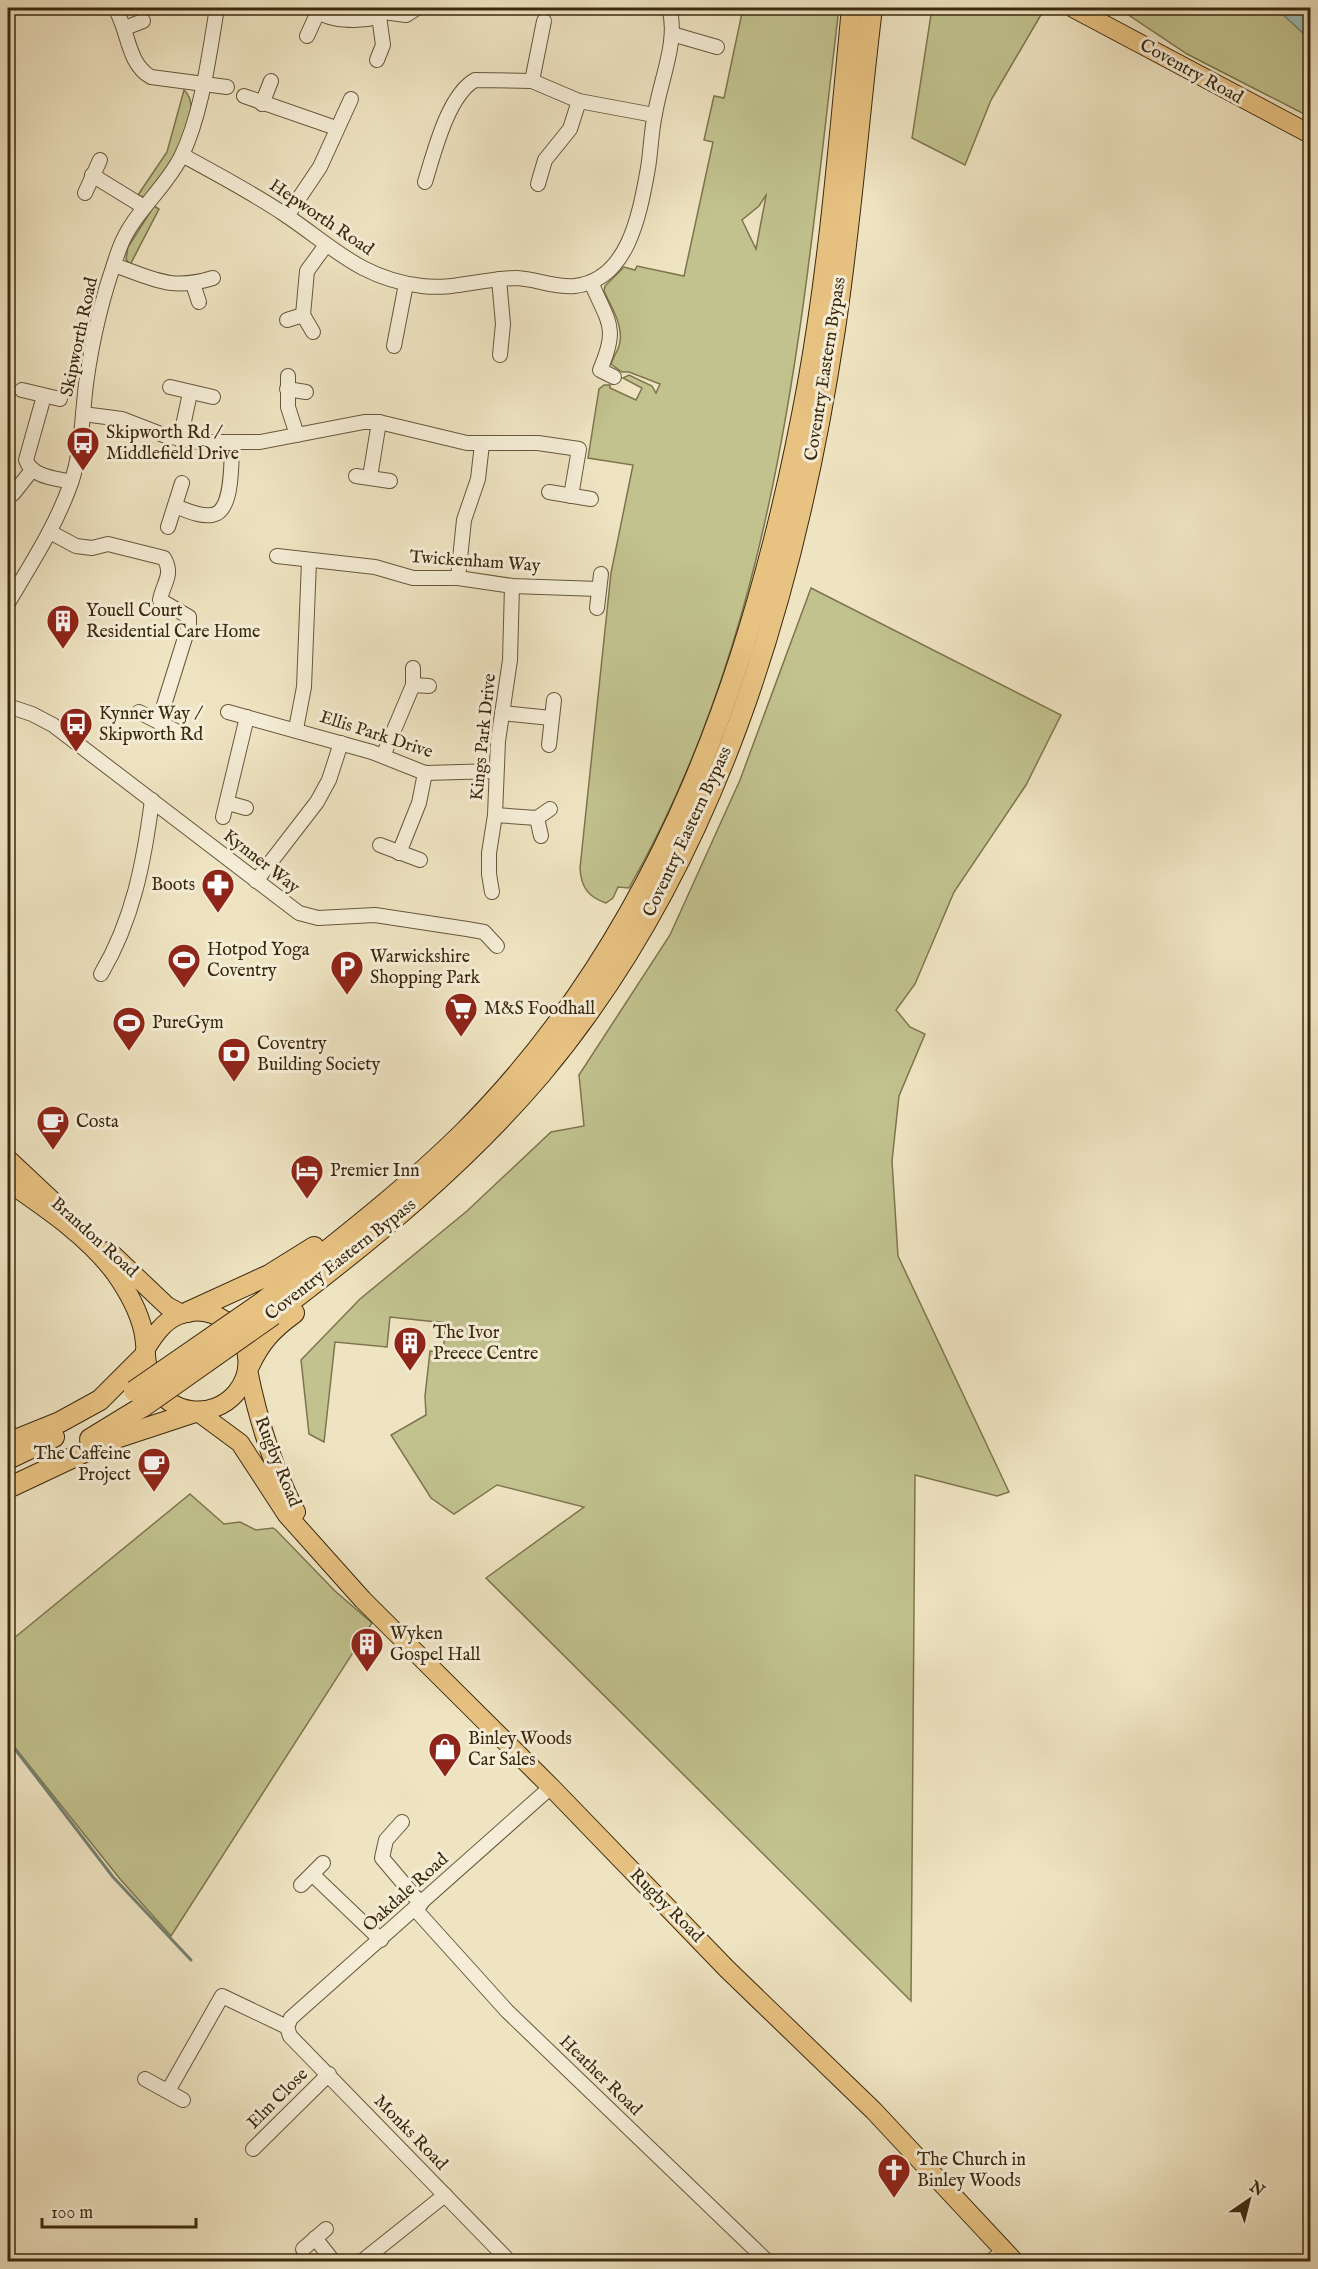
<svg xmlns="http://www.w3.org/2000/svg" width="1318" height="2269" font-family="'IM FELL English',serif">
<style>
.green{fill:#c1c28e;stroke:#7e754e;stroke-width:1.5;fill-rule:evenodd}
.water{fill:#9abeb6;stroke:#748273;stroke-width:1.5}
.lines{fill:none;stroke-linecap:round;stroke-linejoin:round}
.stream{stroke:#748273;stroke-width:3}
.minor-casing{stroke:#67573b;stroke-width:16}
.major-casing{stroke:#3a280e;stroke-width:20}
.highway-casing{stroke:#3a280e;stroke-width:22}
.minor{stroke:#f5edd7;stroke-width:14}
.major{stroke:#e8c281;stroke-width:18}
.highway{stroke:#e8c281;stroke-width:20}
.highway-bridge-casing{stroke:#3a280e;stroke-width:22;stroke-linecap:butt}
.highway-bridge{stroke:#e8c281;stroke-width:20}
.labels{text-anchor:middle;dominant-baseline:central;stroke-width:6;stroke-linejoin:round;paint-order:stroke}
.street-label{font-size:18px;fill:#3a280e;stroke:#f5edd7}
.poi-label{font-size:18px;fill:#3a280e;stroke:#f5edd7;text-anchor:start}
</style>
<rect width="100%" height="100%" fill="#efe4c2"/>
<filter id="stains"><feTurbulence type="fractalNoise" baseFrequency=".00333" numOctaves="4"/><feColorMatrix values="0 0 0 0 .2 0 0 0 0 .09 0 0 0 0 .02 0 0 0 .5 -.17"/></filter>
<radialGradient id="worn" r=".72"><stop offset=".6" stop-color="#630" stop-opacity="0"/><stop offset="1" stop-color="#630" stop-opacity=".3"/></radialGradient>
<g class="green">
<path d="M 743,8 L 839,8 C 803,306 782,621 629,888 L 618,887 L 613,898 L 606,903 C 588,897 581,887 580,868 L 611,573 L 633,465 L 588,458 L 599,389 L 604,385 L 610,385 L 610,388 L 636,400 L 642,388 L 623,378 L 629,375 L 652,386 L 656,393 L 660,384 L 629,372 L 622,372 L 611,364 C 613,358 617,352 619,346 C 625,327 611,307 604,291 L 605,286 L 624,267 L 635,270 L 637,266 L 684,276 L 713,142 L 704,140 L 714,96 L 724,98 ZM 766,195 L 766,196 L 756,249 L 742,220 L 759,206 Z"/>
<polygon points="932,8 1045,8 991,100 965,165 912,138"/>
<polygon points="1118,8 1310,8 1310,117 1187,54"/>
<path d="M 184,90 C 208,111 164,174 149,194 L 143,197 L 138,195 L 167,152 Z"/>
<polygon points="154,206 159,209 130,265 126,259 128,247"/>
<polygon points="811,588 1061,715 1026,785 954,892 915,984 896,1010 910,1027 925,1034 899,1096 892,1161 898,1256 1009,1492 997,1496 915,1475 911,2001 486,1578 584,1507 497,1485 454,1514 431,1498 391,1435 426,1415 425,1396 430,1351 443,1352 446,1323 390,1317 387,1347 335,1342 324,1442 309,1434 301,1360 360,1299 467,1211 551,1132 584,1126 579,1075 670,935 740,780"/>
<polygon points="190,1494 224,1524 240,1522 256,1530 273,1528 276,1530 335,1591 372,1623 171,1936 120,1879 8,1739 8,1643"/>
</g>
<polygon class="water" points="1276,8 1310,8 1310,38 1305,35"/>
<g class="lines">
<polyline class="stream" points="8,1740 113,1877 191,1960"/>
<g class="minor-casing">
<g id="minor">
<path d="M 314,8 C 328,22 359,22 378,17 L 385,8"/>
<path d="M 117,12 C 129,34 128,64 151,77 L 227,87"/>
<polyline points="383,12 406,15 417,8"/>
<polyline points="125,28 143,21"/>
<polyline points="672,34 717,47"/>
<polyline points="307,36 318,12"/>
<polyline points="377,60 383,45 379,16"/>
<polyline points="532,81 544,21"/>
<polyline points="244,96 336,128"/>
<polyline points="262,104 271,81"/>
<path d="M 182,155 C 217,174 251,192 284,214 C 332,246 361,279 422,286 C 454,290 485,278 517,278 C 536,279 556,288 575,286 C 629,280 640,212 648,168 C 651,150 651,132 655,114 C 660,81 679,40 669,8"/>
<polyline points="92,175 144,207"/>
<path d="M 425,182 C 434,153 448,95 475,80 L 532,81 L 579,101 L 654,115"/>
<polyline points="538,184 545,160 570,129 579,101"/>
<polyline points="85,193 100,160"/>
<polyline points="287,216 320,167 351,99"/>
<path d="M 114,265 C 154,279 171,291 213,278"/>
<polyline points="499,279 503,324 500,355"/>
<path d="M 591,282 C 608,323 619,326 600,370 L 614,377"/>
<polyline points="193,284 199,302"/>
<polyline points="303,315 307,271 326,245"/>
<polyline points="287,320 303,315 313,332"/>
<polyline points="394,346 406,284"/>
<polyline points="288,376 288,407 297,435"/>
<polyline points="170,387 213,397"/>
<polyline points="287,389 306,392"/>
<polyline points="22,390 60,399"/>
<path d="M 44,396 L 26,460 C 32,477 55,478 71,482"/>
<polyline points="83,414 122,419 166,436 198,442 260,442 364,422 379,422 467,443 538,443 579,449 571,496"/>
<polyline points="180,440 190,393"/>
<polyline points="356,476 390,481"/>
<polyline points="370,477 379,422"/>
<polyline points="549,492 591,499"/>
<polyline points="13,494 32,470"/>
<path d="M 175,506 C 186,510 200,517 212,515 C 234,512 231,460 232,442"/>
<polyline points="168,527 182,483"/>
<path d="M 50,532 L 76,546 L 92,548 L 108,544 L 164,558 C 174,575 163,583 160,600 L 189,617 L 189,625 L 159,721"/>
<polyline points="277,556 375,567 413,578 458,578 512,586 599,589"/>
<polyline points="458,578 464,520 478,479 482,444"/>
<path d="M 8,603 C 31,564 56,526 71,483 C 82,451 82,417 86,384 C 92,339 104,290 120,247 C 133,213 164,190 181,157 C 202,114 209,55 217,8"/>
<polyline points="597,608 601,574"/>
<polyline points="413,685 429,686"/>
<polyline points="8,706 32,714 53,725 299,913 318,918 375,915 467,929 484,932 497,946"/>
<polyline points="139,712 176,731"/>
<polyline points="228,712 372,752 425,773 496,771"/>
<polyline points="502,713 551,718"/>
<polyline points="296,729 304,687 309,561"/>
<polyline points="549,745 554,700"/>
<polyline points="383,756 413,685 413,668"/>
<polyline points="228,803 246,808"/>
<polyline points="495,815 537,818"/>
<polyline points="223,817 247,717"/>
<polyline points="541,836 537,818 550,809"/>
<polyline points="380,845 420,860"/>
<polyline points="399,853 419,803 425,773"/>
<polyline points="256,881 317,802 329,780 341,743"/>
<polyline points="492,892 489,874 489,853 495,815 498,741 510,660 512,586"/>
<path d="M 101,974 C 133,920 144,862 152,800"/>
<polyline points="402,1822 386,1840 382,1858 421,1904"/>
<polyline points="313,1875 381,1940"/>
<polyline points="301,1885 323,1863"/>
<polyline points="415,1909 507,2011 768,2262"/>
<polyline points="287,2027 291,2018 551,1787"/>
<polyline points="287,2027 290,2036 510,2262"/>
<polyline points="145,2079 183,2100"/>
<polyline points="168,2091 222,1996 287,2027"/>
<polyline points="253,2149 329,2074"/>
<polyline points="315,2238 334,2262"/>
<polyline points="303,2249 326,2229"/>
<polyline points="361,2262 445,2195"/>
<polyline points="989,2262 1005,2251"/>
</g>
</g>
<g class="major-casing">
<g id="major">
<polyline points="1073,8 1310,134"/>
<polyline points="8,1159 57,1205"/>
<path d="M 8,1186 L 15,1187 C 51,1212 89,1238 115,1273 C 127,1290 138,1309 143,1330 C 147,1348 144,1365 153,1383 C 169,1415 213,1420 236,1393 C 269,1353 225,1297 179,1315 C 163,1321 153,1337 145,1350"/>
<polyline points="109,1251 167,1306 182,1314"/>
<path d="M 248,1370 C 258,1420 272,1466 296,1512"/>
<polyline points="198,1412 240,1443 287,1515 363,1600 551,1787 727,1969 874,2111 1015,2262"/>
</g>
</g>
<g class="highway-casing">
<g id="highway">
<path d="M 264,1301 C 331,1247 401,1194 462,1134 C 664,933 758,657 808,383 C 830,260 840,132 852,8"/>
<polyline points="188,1312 269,1275 314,1247"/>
<path d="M 273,1315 C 369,1242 463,1166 541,1074 C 716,865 795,593 835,329 C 851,222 859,114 872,8"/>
<path d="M 249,1366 C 260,1342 272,1329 294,1313"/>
<polyline points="90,1439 144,1406"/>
<polyline points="8,1443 60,1422 100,1400 145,1355"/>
<polyline points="8,1459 54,1437"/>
<polyline points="8,1488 110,1440 195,1412"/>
</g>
</g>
<use href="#minor" class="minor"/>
<use href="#major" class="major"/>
<use href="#highway" class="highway"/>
<g class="highway-bridge-casing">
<g id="highway-bridge">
<polyline points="134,1391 264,1301"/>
<polyline points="144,1406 273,1315"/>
</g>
</g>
<use href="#highway-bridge" class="highway-bridge"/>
</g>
<defs>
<g id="bus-pin" transform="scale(1.725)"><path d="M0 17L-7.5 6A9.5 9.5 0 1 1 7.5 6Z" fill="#8f2418" stroke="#f5edd7"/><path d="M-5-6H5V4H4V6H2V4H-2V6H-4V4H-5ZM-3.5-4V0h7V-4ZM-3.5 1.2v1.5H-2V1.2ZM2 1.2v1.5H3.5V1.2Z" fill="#fff"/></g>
<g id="building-pin" transform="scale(1.725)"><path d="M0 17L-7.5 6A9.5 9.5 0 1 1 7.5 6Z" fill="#8f2418" stroke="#f5edd7"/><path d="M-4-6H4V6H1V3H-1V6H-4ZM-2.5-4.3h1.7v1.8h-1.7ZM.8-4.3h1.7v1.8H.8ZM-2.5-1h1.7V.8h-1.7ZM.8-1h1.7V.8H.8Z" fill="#fff"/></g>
<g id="pharmacy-pin" transform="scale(1.725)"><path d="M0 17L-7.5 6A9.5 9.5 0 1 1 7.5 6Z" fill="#8f2418" stroke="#f5edd7"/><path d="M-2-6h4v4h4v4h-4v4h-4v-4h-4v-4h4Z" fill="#fff"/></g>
<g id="stadium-pin" transform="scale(1.725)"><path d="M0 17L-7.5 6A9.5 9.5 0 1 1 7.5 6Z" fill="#8f2418" stroke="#f5edd7"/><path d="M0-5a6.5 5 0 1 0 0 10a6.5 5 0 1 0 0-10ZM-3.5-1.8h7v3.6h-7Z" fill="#fff"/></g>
<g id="parking-pin" transform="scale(1.725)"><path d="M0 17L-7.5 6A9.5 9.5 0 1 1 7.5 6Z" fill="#8f2418" stroke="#f5edd7"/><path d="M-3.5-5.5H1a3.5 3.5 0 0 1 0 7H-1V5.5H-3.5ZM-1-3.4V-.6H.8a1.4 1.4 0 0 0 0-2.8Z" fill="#fff"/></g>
<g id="supermarket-pin" transform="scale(1.725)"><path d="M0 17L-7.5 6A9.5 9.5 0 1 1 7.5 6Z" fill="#8f2418" stroke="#f5edd7"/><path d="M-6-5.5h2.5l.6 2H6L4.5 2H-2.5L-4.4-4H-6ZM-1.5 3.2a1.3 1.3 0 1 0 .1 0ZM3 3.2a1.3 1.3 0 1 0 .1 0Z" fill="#fff"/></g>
<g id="bank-pin" transform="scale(1.725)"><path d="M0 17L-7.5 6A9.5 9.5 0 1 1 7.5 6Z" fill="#8f2418" stroke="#f5edd7"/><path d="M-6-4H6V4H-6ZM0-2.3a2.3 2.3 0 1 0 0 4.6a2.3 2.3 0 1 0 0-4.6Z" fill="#fff"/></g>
<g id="cafe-pin" transform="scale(1.725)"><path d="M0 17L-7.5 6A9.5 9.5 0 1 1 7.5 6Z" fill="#8f2418" stroke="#f5edd7"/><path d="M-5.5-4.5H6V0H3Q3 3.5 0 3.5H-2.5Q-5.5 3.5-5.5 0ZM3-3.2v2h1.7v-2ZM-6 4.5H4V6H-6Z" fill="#fff"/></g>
<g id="hotel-pin" transform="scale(1.725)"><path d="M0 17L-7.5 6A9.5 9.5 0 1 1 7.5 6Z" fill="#8f2418" stroke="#f5edd7"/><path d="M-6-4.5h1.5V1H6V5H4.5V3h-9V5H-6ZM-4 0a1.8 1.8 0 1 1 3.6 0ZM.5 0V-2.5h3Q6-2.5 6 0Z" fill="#fff"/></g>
<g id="shop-pin" transform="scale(1.725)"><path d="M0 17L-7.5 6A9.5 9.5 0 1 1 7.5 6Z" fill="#8f2418" stroke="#f5edd7"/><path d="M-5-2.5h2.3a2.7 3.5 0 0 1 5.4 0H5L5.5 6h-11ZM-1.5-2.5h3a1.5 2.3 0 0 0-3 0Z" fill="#fff"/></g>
<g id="church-pin" transform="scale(1.725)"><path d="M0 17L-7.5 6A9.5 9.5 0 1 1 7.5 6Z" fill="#8f2418" stroke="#f5edd7"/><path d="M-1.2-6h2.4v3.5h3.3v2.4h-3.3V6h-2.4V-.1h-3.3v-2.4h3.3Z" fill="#fff"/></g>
</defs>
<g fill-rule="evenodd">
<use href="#bus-pin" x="83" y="443"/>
<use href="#building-pin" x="63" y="621"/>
<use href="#bus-pin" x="76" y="724"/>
<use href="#pharmacy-pin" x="218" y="885"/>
<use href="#stadium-pin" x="184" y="960"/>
<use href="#parking-pin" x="347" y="967"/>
<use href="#supermarket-pin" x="461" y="1009"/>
<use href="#stadium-pin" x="129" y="1023"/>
<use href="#bank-pin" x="234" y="1054"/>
<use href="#cafe-pin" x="53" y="1122"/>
<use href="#hotel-pin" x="307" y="1171"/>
<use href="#building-pin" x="410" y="1343"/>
<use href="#cafe-pin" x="154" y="1464"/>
<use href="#building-pin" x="367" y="1644"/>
<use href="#shop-pin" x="445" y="1749"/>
<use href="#church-pin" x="894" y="2170"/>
</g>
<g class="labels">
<g class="street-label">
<text transform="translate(1191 72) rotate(29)">Coventry Road</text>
<text transform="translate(321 218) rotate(34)">Hepworth Road</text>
<text transform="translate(80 337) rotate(-78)">Skipworth Road</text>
<text transform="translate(826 369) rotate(-81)">Coventry Eastern Bypass</text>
<text transform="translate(475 562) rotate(4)">Twickenham Way</text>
<text transform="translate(376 735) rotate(18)">Ellis Park Drive</text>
<text transform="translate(484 737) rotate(-84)">Kings Park Drive</text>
<text transform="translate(688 832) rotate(-65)">Coventry Eastern Bypass</text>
<text transform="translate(261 862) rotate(38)">Kynner Way</text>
<text transform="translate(94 1238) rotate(42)">Brandon Road</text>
<text transform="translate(341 1260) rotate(-38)">Coventry Eastern Bypass</text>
<text transform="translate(277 1462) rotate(68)">Rugby Road</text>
<text transform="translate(406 1893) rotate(-42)">Oakdale Road</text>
<text transform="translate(666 1906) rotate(45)">Rugby Road</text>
<text transform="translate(600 2076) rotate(44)">Heather Road</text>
<text transform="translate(278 2099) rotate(-45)">Elm Close</text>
<text transform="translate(410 2133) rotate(46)">Monks Road</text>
</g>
<g class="poi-label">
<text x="106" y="433">Skipworth Rd /<tspan x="106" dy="21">Middlefield Drive</tspan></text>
<text x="86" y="611">Youell Court<tspan x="86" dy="21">Residential Care Home</tspan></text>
<text x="99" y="714">Kynner Way /<tspan x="99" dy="21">Skipworth Rd</tspan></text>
<text x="195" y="885" text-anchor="end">Boots</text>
<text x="207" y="950">Hotpod Yoga<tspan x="207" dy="21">Coventry</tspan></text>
<text x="370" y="957">Warwickshire<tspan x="370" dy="21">Shopping Park</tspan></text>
<text x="484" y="1009">M&amp;S Foodhall</text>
<text x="152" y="1023">PureGym</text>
<text x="257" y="1044">Coventry<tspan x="257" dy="21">Building Society</tspan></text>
<text x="76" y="1122">Costa</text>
<text x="330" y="1171">Premier Inn</text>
<text x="433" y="1333">The Ivor<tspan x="433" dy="21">Preece Centre</tspan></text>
<text x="131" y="1454" text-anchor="end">The Caffeine<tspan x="131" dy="21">Project</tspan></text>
<text x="390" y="1634">Wyken<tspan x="390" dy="21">Gospel Hall</tspan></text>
<text x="468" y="1739">Binley Woods<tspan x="468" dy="21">Car Sales</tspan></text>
<text x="917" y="2160">The Church in<tspan x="917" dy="21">Binley Woods</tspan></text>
</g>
</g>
<rect width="1318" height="2269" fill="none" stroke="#efe4c2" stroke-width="30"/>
<rect x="9" y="9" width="1300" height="2251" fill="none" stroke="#3a280e" stroke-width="3"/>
<rect x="15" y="15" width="1288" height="2239" fill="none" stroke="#3a280e" stroke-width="1.5"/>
<g transform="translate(1249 2200) rotate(35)" stroke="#f5edd7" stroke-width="4.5" paint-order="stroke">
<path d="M0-4.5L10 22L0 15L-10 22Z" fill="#3a280e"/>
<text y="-9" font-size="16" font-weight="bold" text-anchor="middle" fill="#3a280e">N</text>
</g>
<path d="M42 2218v9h154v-9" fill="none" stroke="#3a280e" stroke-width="3"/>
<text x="51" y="2218" font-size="18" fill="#3a280e" stroke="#f5edd7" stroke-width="4.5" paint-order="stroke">100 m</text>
<rect width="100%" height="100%" filter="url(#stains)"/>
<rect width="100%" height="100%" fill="url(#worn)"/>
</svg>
